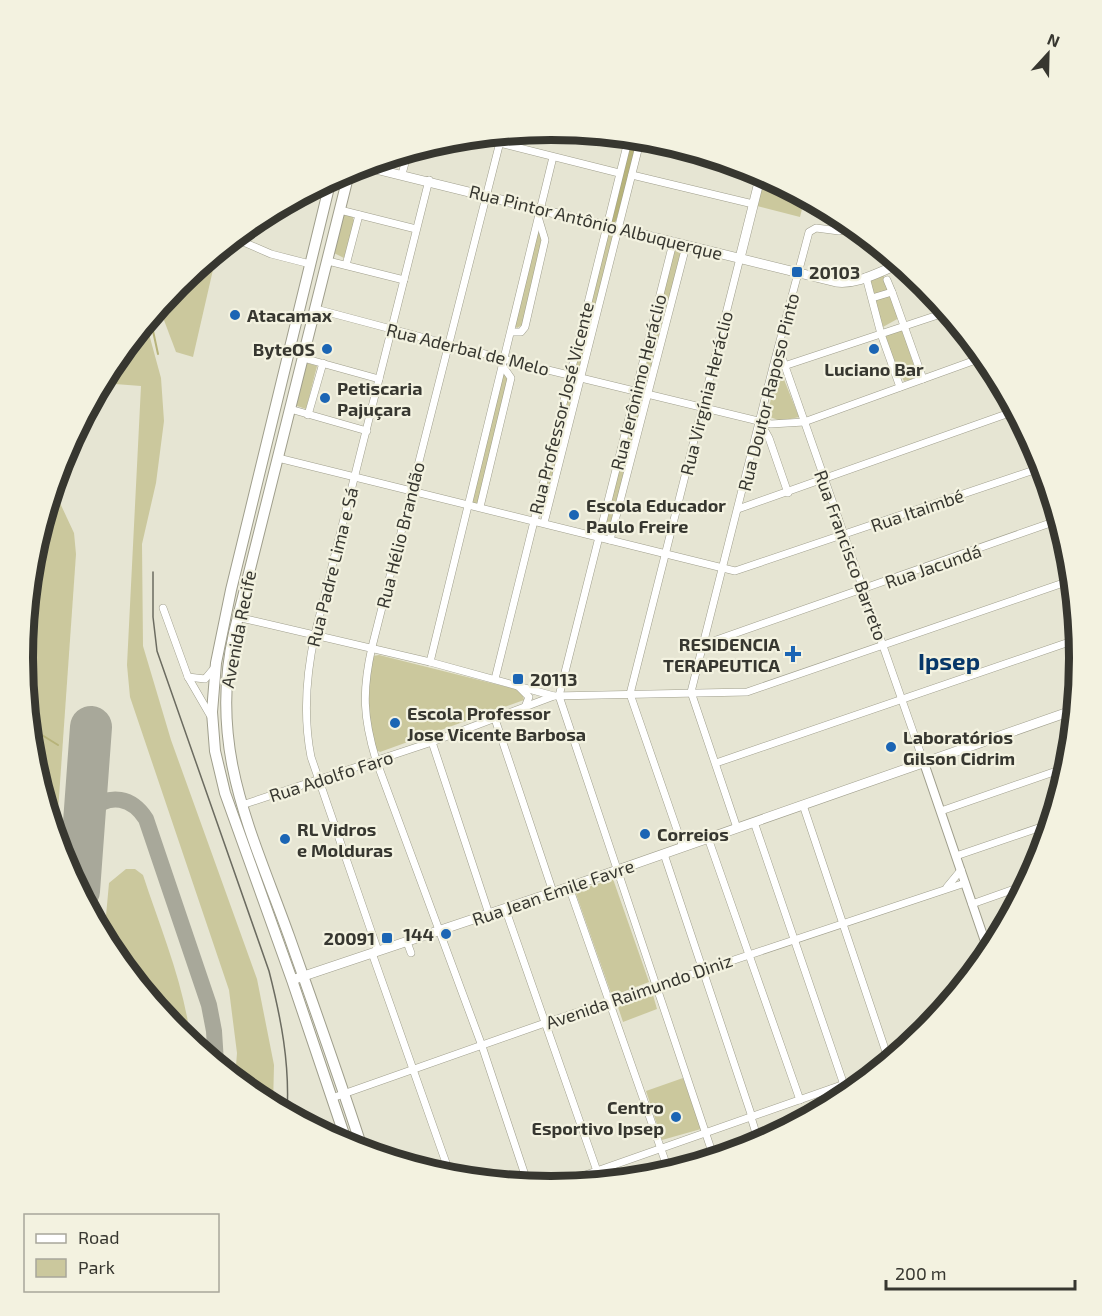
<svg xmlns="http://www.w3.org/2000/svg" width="1102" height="1316" font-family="'Exo 2',sans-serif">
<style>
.green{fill:#cbc89d}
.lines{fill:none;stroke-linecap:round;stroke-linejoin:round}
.stream{stroke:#b7b37a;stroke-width:2}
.canal{stroke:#b7b37a;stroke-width:7}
.taxiway{stroke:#a8a89a;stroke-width:16}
.runway{stroke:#a8a89a;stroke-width:42}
.minor-casing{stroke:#9f9e8c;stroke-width:8}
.tertiary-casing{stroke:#9f9e8c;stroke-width:10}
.secondary-casing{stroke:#9f9e8c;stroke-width:10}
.primary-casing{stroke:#9f9e8c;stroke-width:12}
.minor{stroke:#fff;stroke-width:7}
.tertiary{stroke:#fff;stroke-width:8}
.secondary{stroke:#fff;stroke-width:9}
.primary{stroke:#fff;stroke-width:10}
.tram{stroke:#6b6b60;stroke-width:1.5}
.poi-dot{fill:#1b65b4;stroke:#f3f2e0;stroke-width:2}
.labels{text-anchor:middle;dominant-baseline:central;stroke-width:4.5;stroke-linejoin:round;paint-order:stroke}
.street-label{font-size:18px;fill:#373730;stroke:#f3f2e0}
.poi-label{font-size:18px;font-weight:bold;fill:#373730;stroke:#f3f2e0;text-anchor:start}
.district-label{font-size:24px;font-weight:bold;fill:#073769;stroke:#f3f2e0}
.rim{fill:none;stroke:#373730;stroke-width:8}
</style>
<rect width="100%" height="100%" fill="#e6e5d3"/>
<g class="green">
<polygon points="765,176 805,197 800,217 757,206"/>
<polygon points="343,214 352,215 354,221 344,258 332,252"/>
<polygon points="538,223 543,238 522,325 517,328 515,326"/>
<polygon points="606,229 614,231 582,369 574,368"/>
<polygon points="673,246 683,249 647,389 638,387"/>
<polygon points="208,259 215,261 193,357 176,352 159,307 178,284"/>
<polygon points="883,274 899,318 883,327 869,280"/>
<polygon points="146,323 161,378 164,421 156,483 142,544 143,646 171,740 257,979 274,1065 273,1106 257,1097 235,1079 237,1053 229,990 130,697 127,665 141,386 102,383 112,364"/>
<polygon points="901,326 917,375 914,379 904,381 891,358 883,333"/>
<polygon points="304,362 317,366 306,409 294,405"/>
<polygon points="502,365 510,378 480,505 472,503"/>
<polygon points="781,372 799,417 781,421 767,416 777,373"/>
<polygon points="570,381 577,383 543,515 538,514"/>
<polygon points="637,396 644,398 610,539 601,537"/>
<polygon points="53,488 74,533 76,554 56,840 33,761 23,658 33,555"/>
<path d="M 379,655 L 515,689 L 522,692 L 524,700 L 380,752 L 376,750 C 365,719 366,688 373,656 Z"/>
<path d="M 126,869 L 135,869 L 143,875 C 161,930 185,986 191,1043 L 177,1031 L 111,951 L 104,938 L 109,883 Z"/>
<polygon points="613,879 649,982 612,996 575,891"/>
<polygon points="653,995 657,1009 623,1022 618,1007"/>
<polygon points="683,1078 701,1129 662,1140 646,1091"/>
</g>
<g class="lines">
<g class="stream">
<polyline points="150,317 158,354"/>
<polyline points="29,727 58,745"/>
</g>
<polyline class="canal" points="613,219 636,138"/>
<path class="taxiway" d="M 83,831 L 91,810 C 110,793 132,797 146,819 L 209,1005 L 214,1031 L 216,1063"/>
<polyline class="runway" points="79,891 91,727"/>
<g class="minor-casing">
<g id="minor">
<path d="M 502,134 L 372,647 C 362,691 363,717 376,760 L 482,1046 L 528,1184"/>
<polyline points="476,137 619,173"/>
<polyline points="402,174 408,152"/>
<polyline points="632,175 753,204"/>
<polyline points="340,210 416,229"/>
<polyline points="234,238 271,254 310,264"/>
<polyline points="328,261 404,280"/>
<polyline points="346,265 359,215"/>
<polyline points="866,277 881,334 900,387"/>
<polyline points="887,280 892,292"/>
<polyline points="872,298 892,292 923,379"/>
<polyline points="316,309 515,362 771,424 804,422 984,357"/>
<polyline points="512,332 521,332 525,327 545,240 539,220"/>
<polyline points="779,349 924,763"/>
<polyline points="303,358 379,379"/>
<polyline points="784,366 947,312"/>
<polyline points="290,409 367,431"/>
<polyline points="308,415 323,363"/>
<polyline points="760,422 769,438 788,493"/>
<polyline points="278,458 735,571 1043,467"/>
<polyline points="480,507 511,378 502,365"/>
<polyline points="738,509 1015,411"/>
<polyline points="544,523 641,138"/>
<polyline points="610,540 686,246"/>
<polyline points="163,608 188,677 210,715"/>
<polyline points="237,617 430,662 554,696 747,692 1072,580"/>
<polyline points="705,644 1059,520"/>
<polyline points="430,662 553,157"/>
<polyline points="188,677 205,679 215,667"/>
<polyline points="495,679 629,137"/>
<polyline points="518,686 529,697 525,707"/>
<polyline points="559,696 714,1158"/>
<polyline points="559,696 673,243"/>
<polyline points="495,719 553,892"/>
<polyline points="432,742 489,914"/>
<polyline points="716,763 1078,639"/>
<polyline points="242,805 432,742 554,696"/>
<polyline points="803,805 889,1061"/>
<polyline points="941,811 1068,767"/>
<polyline points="754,822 844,1085"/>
<polyline points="737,828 691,692 773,367 809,232 816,228 839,231 855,227"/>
<polyline points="708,838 800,1100"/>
<polyline points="683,847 630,694 740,258"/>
<polyline points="664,854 752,1117"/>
<polyline points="956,856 1050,824"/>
<polyline points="569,887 669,1172"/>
<polyline points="947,887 961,870"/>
<polyline points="972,904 1026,885"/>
<polyline points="505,908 597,1171"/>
<polyline points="407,942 411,953"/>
<path d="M 378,951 L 311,757 C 303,716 306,675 315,634 L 429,180"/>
<polyline points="372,953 451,1177"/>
<polyline points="831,1089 835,1102"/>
<polyline points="332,1098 545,1023 965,883"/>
<polyline points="751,1117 759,1143"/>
<polyline points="554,1186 873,1074"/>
</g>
</g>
<g class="tertiary-casing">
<polyline id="tertiary" points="924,763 989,953"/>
</g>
<g class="secondary-casing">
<g id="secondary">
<path d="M 363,166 L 836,282 C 858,285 880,271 900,264"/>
<polyline points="740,258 761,174"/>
<polyline points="1037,452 1045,475"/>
<polyline points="292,980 569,887 1074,710"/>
</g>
</g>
<g class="primary-casing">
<g id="primary">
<path d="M 350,169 L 234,633 C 208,749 251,830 289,936 C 314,1007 340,1079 363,1151"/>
<polyline points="331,179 231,590 216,663 212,712 215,751 225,793 292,980 348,1146"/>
</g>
</g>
<use href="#minor" class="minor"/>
<use href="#tertiary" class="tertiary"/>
<use href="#secondary" class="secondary"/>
<use href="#primary" class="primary"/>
<path class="tram" d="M 153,572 L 153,617 L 157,651 L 269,971 C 281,1018 290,1064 287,1113"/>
</g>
<g class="poi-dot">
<rect x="791" y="266" width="12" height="12" rx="3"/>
<circle cx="235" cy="315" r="6"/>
<circle cx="327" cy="349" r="6"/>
<circle cx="874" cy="349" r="6"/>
<circle cx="325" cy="398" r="6"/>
<circle cx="574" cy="515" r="6"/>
<path d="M790 645h6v6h6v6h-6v6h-6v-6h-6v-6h6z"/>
<rect x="512" y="673" width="12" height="12" rx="3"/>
<circle cx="395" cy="723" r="6"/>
<circle cx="891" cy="747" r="6"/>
<circle cx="645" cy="834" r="6"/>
<circle cx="285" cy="839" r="6"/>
<circle cx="446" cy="934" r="6"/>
<rect x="381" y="932" width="12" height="12" rx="3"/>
<circle cx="676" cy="1117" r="6"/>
</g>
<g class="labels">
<g class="street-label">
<text transform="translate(596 222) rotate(14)">Rua Pintor Antônio Albuquerque</text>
<text transform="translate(468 349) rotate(14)">Rua Aderbal de Melo</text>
<text transform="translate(638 382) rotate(-76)">Rua Jerônimo Heráclio</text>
<text transform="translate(768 392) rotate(-76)">Rua Doutor Raposo Pinto</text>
<text transform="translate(706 393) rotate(-76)">Rua Virgínia Heráclio</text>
<text transform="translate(561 408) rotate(-76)">Rua Professor José Vicente</text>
<text transform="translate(917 510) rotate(-19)">Rua Itaimbé</text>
<text transform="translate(400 535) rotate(-76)">Rua Hélio Brandão</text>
<text transform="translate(851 555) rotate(70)">Rua Francisco Barreto</text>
<text transform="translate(933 566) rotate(-19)">Rua Jacundá</text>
<text transform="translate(332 567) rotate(-76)">Rua Padre Lima e Sá</text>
<text transform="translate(238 629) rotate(-79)">Avenida Recife</text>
<text transform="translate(331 776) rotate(-18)">Rua Adolfo Faro</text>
<text transform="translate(553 892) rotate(-19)">Rua Jean Emile Favre</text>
<text transform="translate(639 991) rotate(-19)">Avenida Raimundo Diniz</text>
</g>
<g class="poi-label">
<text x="809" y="272">20103</text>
<text x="247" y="315">Atacamax</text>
<text x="315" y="349" text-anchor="end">ByteOS</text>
<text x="874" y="369" text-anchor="middle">Luciano Bar</text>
<text x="337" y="388">Petiscaria<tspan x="337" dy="21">Pajuçara</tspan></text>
<text x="586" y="505">Escola Educador<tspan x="586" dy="21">Paulo Freire</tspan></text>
<text x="780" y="644" text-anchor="end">RESIDENCIA<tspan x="780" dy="21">TERAPEUTICA</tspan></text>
<text x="530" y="679">20113</text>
<text x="407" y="713">Escola Professor<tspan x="407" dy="21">Jose Vicente Barbosa</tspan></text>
<text x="903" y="737">Laboratórios<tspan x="903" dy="21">Gilson Cidrim</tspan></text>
<text x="297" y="829">RL Vidros<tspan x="297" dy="21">e Molduras</tspan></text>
<text x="657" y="834">Correios</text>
<text x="434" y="934" text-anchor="end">144</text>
<text x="375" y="938" text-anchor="end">20091</text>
<text x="664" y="1107" text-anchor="end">Centro<tspan x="664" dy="21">Esportivo Ipsep</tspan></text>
</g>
<g class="district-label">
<text x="949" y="660">Ipsep</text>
</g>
</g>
<path d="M0 0H1102V1316H0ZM33 658a518 518 0 1 1 1036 0a518 518 0 1 1-1036 0Z" fill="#f3f2e0" fill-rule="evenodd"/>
<path class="rim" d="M33 658a518 518 0 1 1 1036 0a518 518 0 1 1-1036 0Z"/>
<rect x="24" y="1214" width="195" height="78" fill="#f3f2e0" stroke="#a8a79a" stroke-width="1.5"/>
<rect x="36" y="1234" width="30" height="9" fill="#ffffff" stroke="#a8a79a" stroke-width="1.5"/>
<text x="78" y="1244" font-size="18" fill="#373730">Road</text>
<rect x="36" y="1259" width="30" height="18" fill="#cbc89d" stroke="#a8a79a" stroke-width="1.5"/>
<text x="78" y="1274" font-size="18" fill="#373730">Park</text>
<g transform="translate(1048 54) rotate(22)" stroke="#f3f2e0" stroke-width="4.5" paint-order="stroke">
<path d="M0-4.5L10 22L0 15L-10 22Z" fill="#373730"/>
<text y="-9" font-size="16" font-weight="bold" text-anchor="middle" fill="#373730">N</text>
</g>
<path d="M886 1280v9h189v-9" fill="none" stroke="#373730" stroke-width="3"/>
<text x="895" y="1280" font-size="18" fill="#373730" stroke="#f3f2e0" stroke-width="4.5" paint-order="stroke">200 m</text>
</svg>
